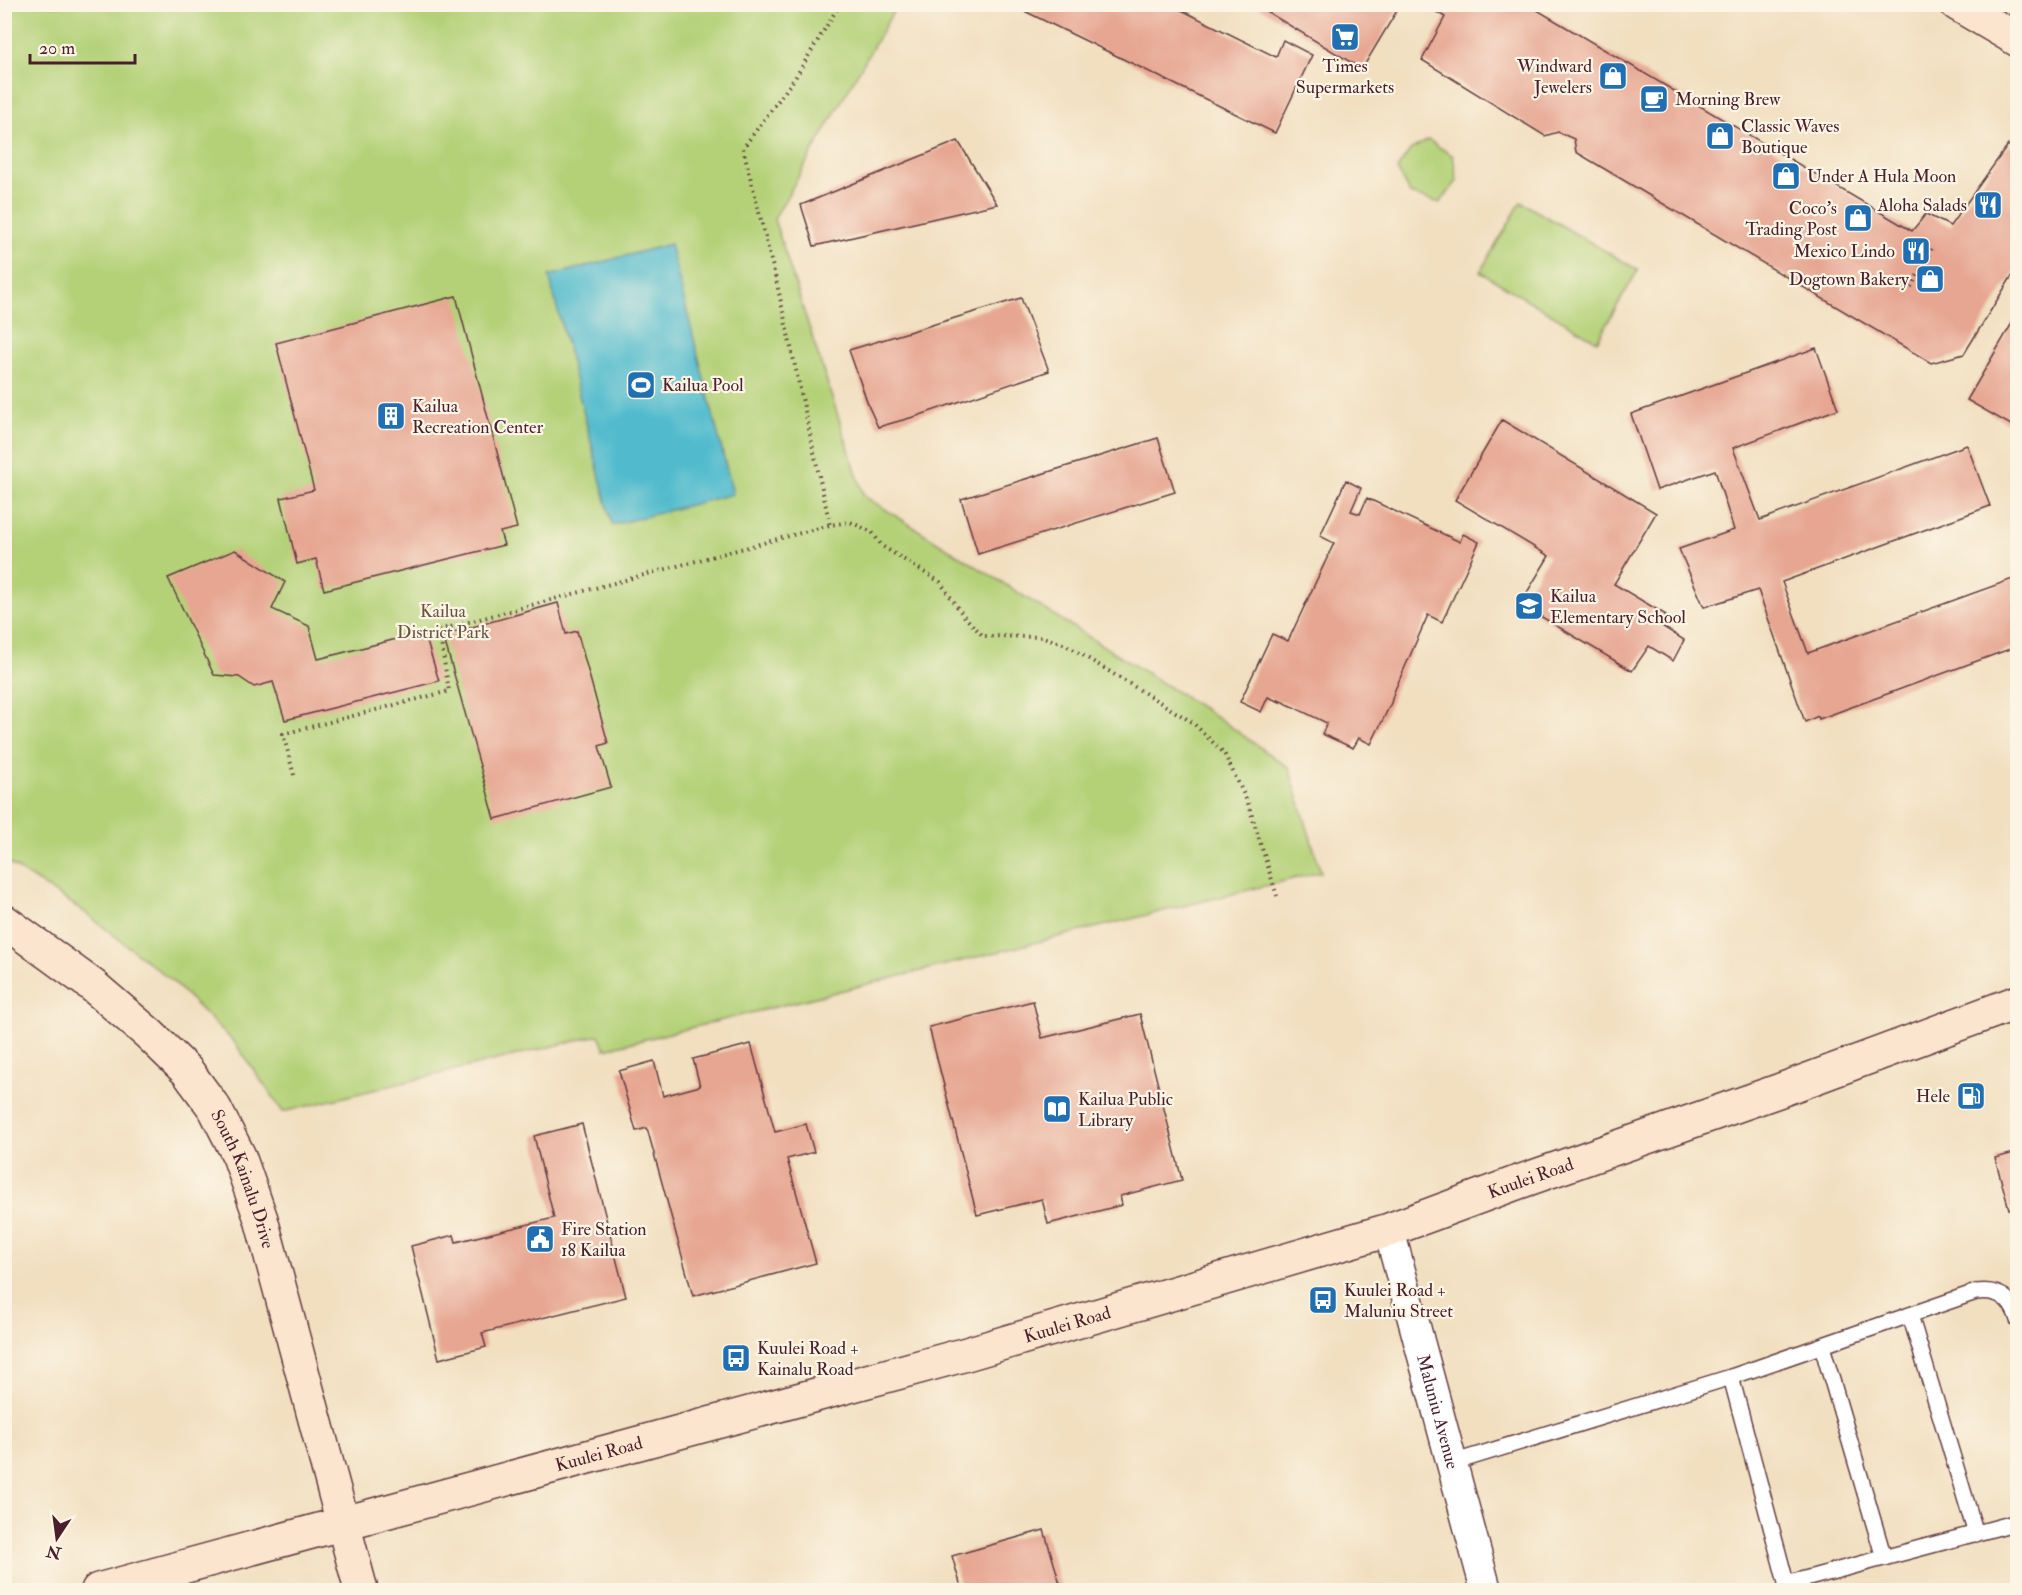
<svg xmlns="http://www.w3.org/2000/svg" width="2022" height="1595" font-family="'IM FELL Double Pica',serif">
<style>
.green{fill:#b4d178;stroke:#7f7852;stroke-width:1.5}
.water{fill:#51bbcd;stroke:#4e6d7c;stroke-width:1.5}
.building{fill:#e6a691}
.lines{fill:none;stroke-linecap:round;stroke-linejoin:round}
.lane-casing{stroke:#633c41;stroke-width:18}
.street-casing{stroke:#633c41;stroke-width:33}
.secondary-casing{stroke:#633c41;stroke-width:36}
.path{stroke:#633c41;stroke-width:4;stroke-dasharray:1.5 4.5;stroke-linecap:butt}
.lane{stroke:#fff;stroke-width:15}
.street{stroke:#fff;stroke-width:30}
.secondary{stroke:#fbe5cf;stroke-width:33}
.labels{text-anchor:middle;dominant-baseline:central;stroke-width:4.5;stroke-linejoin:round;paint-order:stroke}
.poi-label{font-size:18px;fill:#4a1f2b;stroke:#fcf5e5;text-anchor:start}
.park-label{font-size:18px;fill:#6a5442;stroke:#fcf5e5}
.street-label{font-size:18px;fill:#4a1f2b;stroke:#fcf5e5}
</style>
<rect width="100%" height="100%" fill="#fcf5e5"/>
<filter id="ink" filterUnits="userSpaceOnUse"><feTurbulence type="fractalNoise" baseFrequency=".0167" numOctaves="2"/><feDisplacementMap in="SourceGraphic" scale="12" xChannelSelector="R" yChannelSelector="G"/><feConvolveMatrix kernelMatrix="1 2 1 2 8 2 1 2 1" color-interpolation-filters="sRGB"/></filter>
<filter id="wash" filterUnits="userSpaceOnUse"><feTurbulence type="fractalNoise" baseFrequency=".008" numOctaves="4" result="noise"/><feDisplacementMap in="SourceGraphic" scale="24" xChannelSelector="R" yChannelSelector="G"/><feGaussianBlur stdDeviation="1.35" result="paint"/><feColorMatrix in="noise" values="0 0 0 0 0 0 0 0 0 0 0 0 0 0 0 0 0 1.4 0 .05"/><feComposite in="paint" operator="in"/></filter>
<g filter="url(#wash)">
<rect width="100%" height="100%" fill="#f1dfc0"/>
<g class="green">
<polygon points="4,5 897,5 774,219 864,496 1217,717 1289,768 1321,872 605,1049 599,1035 283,1112 235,1043 171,980 79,908 5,861"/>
<polygon points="1428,140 1453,156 1457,181 1440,203 1410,194 1397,169 1410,150"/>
<polygon points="1521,202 1638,270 1597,341 1480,272"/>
</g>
<polygon class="water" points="670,244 733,494 612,525 549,276"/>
<g id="blocks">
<g class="building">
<polygon points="1010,4 1169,4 1276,57 1283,40 1312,55 1275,133"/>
<polygon points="1254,4 1401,4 1362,69"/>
<polygon points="1423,4 1527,4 1912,231 1926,214 1950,226 2008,145 2018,150 2018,266 1964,354 1931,363 1576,152 1574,139 1558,132 1545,136 1422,60 1445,17"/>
<polygon points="958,141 997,204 814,246 801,205"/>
<polygon points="456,296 517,528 500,532 504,545 324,590 316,559 297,564 281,498 314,490 276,343"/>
<polygon points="1021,298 1049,371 917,416 878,427 869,407 849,350"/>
<polygon points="2018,313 2018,429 1967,400"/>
<polygon points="1816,348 1838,409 1733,448 1760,520 1967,445 1990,506 1782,582 1808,653 2018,577 2018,646 1819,719 1818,716 1805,722 1758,590 1704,607 1679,549 1734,530 1715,470 1657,490 1631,414"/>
<polygon points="1502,420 1656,513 1614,584 1666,615 1660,625 1684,640 1673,661 1649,646 1632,671 1520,604 1549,556 1455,500"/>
<polygon points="1158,438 1175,492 978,554 961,499"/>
<polygon points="1346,480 1361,488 1351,511 1360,514 1367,498 1460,542 1463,534 1479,542 1442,622 1428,615 1394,692 1391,703 1371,744 1359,738 1353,748 1322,734 1327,723 1279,700 1280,702 1268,697 1261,712 1240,702 1272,634 1288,641 1334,543 1320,536"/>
<polygon points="235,550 285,582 272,609 309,626 318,659 424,632 439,681 285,720 273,682 254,687 239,677 214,675 168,578"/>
<polygon points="558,603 566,634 577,631 608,743 599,746 611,787 495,819 443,635"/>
<polygon points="1033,1001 1042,1038 1140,1014 1182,1180 1120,1196 1122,1205 1048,1224 1042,1199 977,1215 929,1027"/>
<polygon points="751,1044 775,1132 806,1124 814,1152 787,1159 816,1263 693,1296 647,1128 636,1131 619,1071 654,1061 663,1096 700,1086 693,1059"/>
<polygon points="582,1124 626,1297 482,1333 486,1347 439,1359 411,1246 454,1235 456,1242 554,1218 534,1136"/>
<polygon points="2018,1152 2018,1207 2009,1209 1995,1158"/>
<polygon points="1044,1530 1062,1590 962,1590 952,1556"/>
</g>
</g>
</g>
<g filter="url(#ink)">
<use href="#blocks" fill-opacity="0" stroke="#633c41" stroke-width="1.5"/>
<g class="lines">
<g class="lane-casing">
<g id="lane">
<polyline points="1910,1315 1976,1534"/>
<polyline points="1822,1346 1884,1558"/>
<path d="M 1731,1377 L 1976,1292 C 1998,1289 2012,1298 2018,1320"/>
<polyline points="1452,1463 1731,1377 1788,1590"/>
<polyline points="1786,1584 2018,1522"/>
</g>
</g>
<g class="street-casing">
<g id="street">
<path id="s1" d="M 1389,1230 L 1486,1590"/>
</g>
</g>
<g class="secondary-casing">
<g id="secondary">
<polyline points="1957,4 2018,40"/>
<path id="s2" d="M 4,921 L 92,985 L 149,1034 L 187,1071 L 215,1109 L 239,1156 L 261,1219 L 361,1590"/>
<path id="s3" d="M 98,1590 L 963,1355 L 1389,1230 L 1516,1183 L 1778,1091 L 2018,1002"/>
</g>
</g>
<g class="path">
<polyline points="840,4 795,78 743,148 777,284 830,525 850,522 872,532 882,546 940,582 963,615 983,636 1043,637 1066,645 1192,722 1224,753 1248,803 1277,896"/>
<polyline points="1911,287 1932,248"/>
<polyline points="294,775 283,734 449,691 439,630 830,525"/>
</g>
<use href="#lane" class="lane"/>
<use href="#street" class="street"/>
<use href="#secondary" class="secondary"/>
</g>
</g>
<defs>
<g id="supermarket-square" transform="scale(1.5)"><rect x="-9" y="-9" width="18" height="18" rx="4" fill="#1f6fb2" stroke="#fcf5e5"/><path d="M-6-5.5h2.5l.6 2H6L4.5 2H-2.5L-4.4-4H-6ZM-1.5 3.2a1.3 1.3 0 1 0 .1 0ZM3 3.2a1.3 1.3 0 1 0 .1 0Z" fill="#fff"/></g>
<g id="shop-square" transform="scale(1.5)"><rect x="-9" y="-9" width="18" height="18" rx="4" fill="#1f6fb2" stroke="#fcf5e5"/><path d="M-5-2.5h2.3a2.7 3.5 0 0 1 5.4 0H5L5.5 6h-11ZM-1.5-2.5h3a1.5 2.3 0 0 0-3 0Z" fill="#fff"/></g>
<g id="cafe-square" transform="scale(1.5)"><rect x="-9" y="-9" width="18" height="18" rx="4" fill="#1f6fb2" stroke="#fcf5e5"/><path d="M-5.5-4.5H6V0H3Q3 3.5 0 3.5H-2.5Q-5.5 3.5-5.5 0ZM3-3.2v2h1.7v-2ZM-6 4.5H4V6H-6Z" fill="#fff"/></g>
<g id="restaurant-square" transform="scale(1.5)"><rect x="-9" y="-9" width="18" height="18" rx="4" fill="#1f6fb2" stroke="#fcf5e5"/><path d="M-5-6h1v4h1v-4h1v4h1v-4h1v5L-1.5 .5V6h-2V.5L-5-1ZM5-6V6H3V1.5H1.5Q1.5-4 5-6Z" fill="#fff"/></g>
<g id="stadium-square" transform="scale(1.5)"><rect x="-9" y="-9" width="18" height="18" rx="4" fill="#1f6fb2" stroke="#fcf5e5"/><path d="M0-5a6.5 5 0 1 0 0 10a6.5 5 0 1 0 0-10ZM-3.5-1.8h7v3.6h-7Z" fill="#fff"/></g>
<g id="building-square" transform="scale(1.5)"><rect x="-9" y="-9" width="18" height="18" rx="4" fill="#1f6fb2" stroke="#fcf5e5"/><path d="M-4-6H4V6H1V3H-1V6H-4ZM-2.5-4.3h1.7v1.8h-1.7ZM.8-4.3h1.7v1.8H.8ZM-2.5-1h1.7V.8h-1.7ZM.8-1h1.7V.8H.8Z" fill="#fff"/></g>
<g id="school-square" transform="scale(1.5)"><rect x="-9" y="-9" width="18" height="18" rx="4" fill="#1f6fb2" stroke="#fcf5e5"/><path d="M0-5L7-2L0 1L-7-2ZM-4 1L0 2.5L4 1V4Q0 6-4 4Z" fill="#fff"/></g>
<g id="fuel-square" transform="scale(1.5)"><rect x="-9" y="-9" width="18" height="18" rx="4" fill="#1f6fb2" stroke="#fcf5e5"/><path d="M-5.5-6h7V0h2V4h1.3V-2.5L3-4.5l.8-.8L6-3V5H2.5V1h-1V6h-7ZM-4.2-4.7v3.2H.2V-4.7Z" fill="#fff"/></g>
<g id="library-square" transform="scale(1.5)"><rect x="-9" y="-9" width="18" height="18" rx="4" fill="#1f6fb2" stroke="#fcf5e5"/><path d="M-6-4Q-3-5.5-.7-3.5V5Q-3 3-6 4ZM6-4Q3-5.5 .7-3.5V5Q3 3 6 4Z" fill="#fff"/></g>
<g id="civic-square" transform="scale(1.5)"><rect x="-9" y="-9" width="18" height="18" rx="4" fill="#1f6fb2" stroke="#fcf5e5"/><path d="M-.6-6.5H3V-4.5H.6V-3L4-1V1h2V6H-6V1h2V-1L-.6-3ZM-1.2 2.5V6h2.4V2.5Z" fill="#fff"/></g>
<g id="bus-square" transform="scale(1.5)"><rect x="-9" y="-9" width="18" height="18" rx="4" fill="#1f6fb2" stroke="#fcf5e5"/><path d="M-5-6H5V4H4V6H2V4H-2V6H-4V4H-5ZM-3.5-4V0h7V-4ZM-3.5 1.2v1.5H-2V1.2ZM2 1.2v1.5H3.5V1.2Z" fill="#fff"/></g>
</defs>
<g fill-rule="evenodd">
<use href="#supermarket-square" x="1345" y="37"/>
<use href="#shop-square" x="1613" y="76"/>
<use href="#cafe-square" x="1654" y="99"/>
<use href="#shop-square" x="1720" y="136"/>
<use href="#shop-square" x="1786" y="176"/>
<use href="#restaurant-square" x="1988" y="205"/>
<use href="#shop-square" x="1858" y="218"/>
<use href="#restaurant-square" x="1916" y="251"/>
<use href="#shop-square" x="1930" y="279"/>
<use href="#stadium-square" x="641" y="385"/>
<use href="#building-square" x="391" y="416"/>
<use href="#school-square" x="1529" y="606"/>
<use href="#fuel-square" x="1971" y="1096"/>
<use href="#library-square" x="1057" y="1109"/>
<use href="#civic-square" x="540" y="1239"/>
<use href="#bus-square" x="1323" y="1300"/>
<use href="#bus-square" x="736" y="1358"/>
</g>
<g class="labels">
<g class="poi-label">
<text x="1345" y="66" text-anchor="middle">Times<tspan x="1345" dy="21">Supermarkets</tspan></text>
<text x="1592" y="66" text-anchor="end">Windward<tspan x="1592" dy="21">Jewelers</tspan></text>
<text x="1675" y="99">Morning Brew</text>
<text x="1741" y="126">Classic Waves<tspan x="1741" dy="21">Boutique</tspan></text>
<text x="1807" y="176">Under A Hula Moon</text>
<text x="1967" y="205" text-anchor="end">Aloha Salads</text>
<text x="1837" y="208" text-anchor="end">Coco’s<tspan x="1837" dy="21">Trading Post</tspan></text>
<text x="1895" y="251" text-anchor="end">Mexico Lindo</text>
<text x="1909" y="279" text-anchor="end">Dogtown Bakery</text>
<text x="662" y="385">Kailua Pool</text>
<text x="412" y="406">Kailua<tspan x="412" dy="21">Recreation Center</tspan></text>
<text x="1550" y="596">Kailua<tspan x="1550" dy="21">Elementary School</tspan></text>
<text x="1950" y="1096" text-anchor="end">Hele</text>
<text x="1078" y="1099">Kailua Public<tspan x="1078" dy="21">Library</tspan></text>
<text x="561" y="1229">Fire Station<tspan x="561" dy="21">18 Kailua</tspan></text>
<text x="1344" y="1290">Kuulei Road +<tspan x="1344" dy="21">Maluniu Street</tspan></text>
<text x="757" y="1348">Kuulei Road +<tspan x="757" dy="21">Kainalu Road</tspan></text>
</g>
<g class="park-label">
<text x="443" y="611">Kailua<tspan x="443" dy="21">District Park</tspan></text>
</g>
<g class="street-label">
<text stroke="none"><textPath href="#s3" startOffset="1491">Kuulei Road</textPath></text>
<text stroke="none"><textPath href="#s2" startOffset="360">South Kainalu Drive</textPath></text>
<text stroke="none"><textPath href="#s3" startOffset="1005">Kuulei Road</textPath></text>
<text stroke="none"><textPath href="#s1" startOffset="188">Maluniu Avenue</textPath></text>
<text stroke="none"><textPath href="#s3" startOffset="519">Kuulei Road</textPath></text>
</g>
</g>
<rect width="2022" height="1595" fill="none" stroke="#fcf5e5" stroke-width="24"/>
<g transform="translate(57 1538) rotate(193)" stroke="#fcf5e5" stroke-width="4.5" paint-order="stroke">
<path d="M0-4.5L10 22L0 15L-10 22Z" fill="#4a1f2b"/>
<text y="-9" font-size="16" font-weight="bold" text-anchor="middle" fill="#4a1f2b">N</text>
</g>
<path d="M30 54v9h105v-9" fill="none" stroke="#4a1f2b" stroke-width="3"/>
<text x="39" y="54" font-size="18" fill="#4a1f2b" stroke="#fcf5e5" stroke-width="4.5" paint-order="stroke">20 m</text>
</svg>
